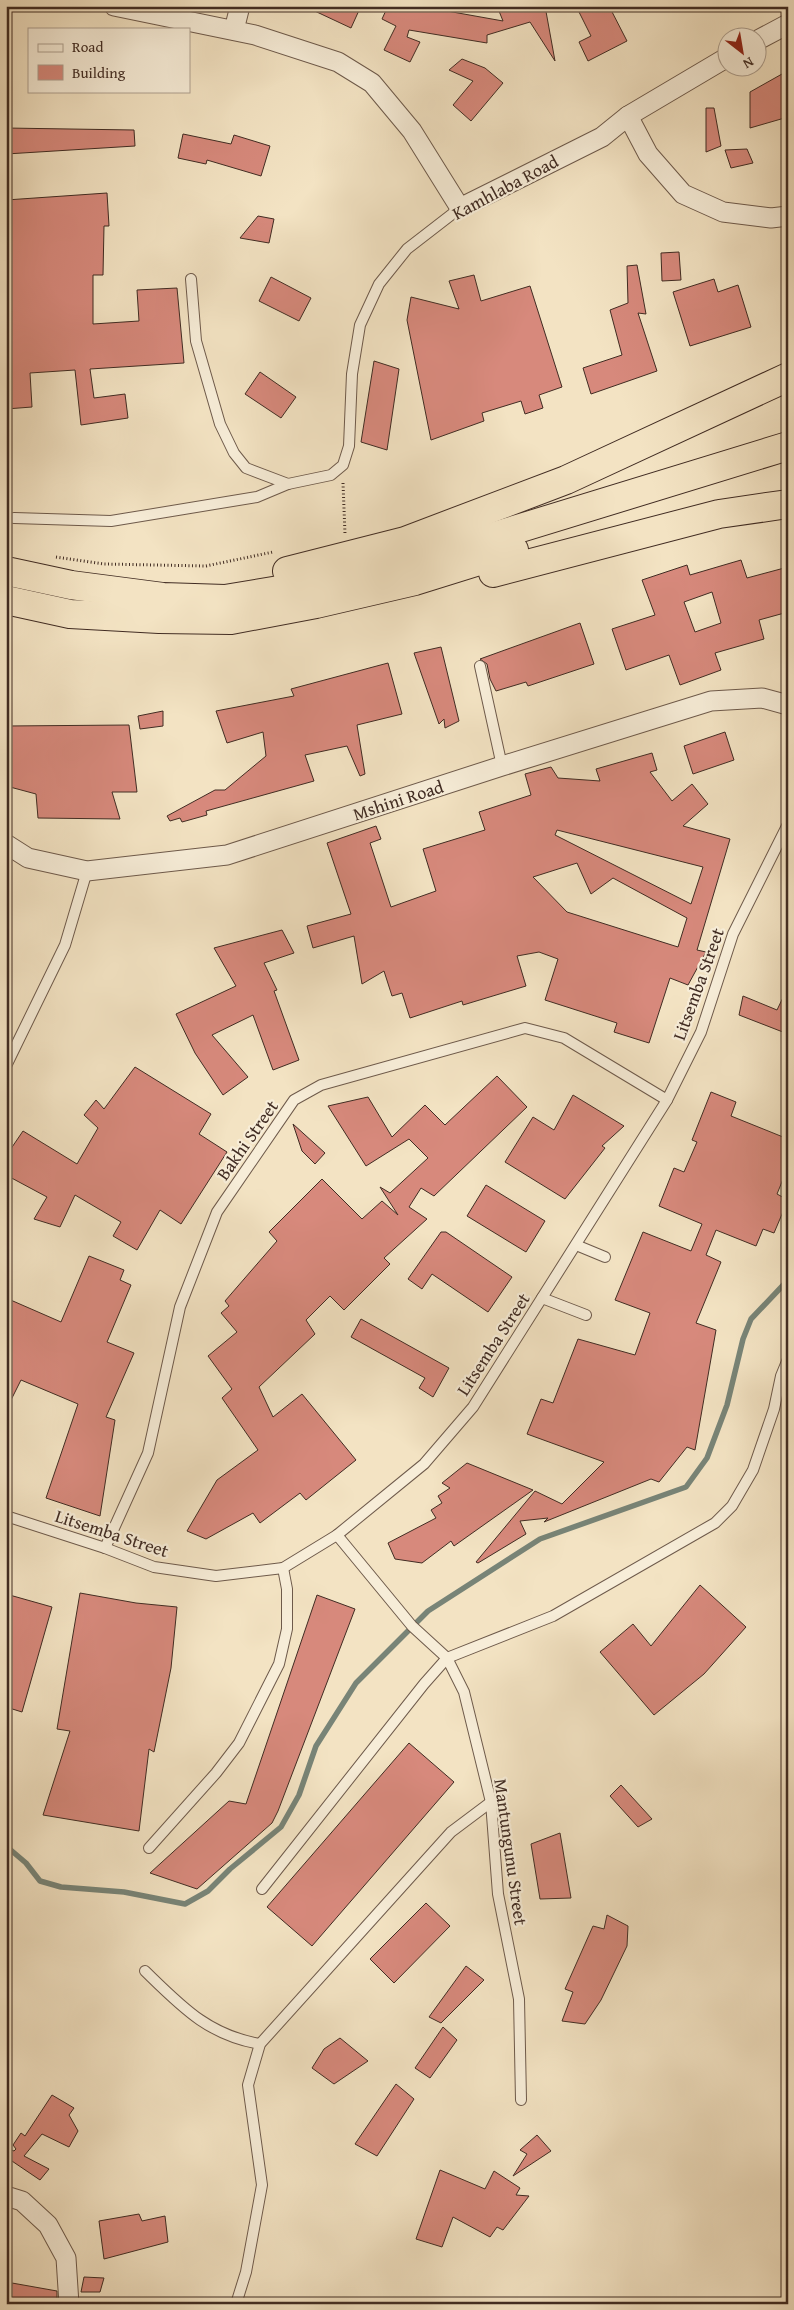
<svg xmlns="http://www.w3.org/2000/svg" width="794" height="2310" font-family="'Gentium Book Plus',serif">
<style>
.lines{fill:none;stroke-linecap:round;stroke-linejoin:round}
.stream{stroke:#788477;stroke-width:5.5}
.building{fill:#d7897c;stroke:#412c23;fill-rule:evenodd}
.lane-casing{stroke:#6e5a4b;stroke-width:12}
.street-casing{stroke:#6e5a4b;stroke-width:21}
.highway-casing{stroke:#412c23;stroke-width:30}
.path{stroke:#412c23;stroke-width:3;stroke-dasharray:1 2.5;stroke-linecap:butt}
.lane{stroke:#f7edd8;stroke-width:10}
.street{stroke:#f7edd8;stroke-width:19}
.highway{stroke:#f3e3c3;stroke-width:28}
.labels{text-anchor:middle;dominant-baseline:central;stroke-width:4.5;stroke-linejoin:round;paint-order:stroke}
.street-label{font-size:18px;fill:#412c23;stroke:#f7edd8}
</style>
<rect width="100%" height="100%" fill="#f3e3c3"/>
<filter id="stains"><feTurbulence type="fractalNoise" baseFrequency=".004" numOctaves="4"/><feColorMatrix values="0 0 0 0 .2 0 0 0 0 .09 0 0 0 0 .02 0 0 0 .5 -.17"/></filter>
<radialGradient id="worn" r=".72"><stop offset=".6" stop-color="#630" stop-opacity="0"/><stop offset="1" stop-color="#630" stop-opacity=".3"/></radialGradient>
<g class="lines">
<polyline class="stream" points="6,1846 26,1863 40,1881 61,1887 124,1892 185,1904 208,1891 230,1869 281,1827 299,1795 316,1746 356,1683 428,1611 540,1539 686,1487 707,1458 727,1405 743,1339 751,1319 788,1280"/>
</g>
<g class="building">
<polygon points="304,6 361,6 351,28"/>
<polygon points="388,6 436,6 447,11 503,21 497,6 545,6 555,61 530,22 487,35 487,43 409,30 407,37 420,42 410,62 384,50 396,26 382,19"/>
<polygon points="576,6 609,6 627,41 588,61 579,42 591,36"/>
<polygon points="462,59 485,68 503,83 471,121 453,105 473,81 449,70"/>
<polygon points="782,74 788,84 788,117 750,128 750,92"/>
<polygon points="706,108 714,108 721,146 706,152"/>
<polygon points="6,128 134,130 135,146 6,154"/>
<polygon points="183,134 231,144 234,135 270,146 261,176 207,160 206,164 178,158"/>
<polygon points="747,149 753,163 731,168 725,150"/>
<polygon points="107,193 109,226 104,226 103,275 93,275 93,324 139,321 137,290 177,288 184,363 90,369 94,398 125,394 128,418 81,425 75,370 30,373 32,407 6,409 6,200"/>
<polygon points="258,216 274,219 269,243 240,238"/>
<polygon points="679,252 681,280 662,281 661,253"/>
<polygon points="637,265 646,314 638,313 657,371 591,394 583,368 622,355 610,310 628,303 627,266"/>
<polygon points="474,275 481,301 530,286 562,387 539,395 543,408 525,414 521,401 482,413 484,421 431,440 407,320 411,297 459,309 449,281"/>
<polygon points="271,277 311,298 299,321 259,301"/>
<polygon points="714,279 718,292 738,285 751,327 690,346 673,292"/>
<polygon points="374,361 399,369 387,450 361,442"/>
<polygon points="260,372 296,397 281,418 245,394"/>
<path d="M 741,560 L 747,578 L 788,567 L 788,612 L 759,620 L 764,639 L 715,653 L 721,670 L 680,685 L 669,655 L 626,670 L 612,629 L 655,615 L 642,580 L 687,565 L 690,575 ZM 712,592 L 721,623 L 695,632 L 684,602 Z"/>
<polygon points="580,623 594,664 528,686 526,682 496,691 490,679 487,664 480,659"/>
<polygon points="441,647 459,721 445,728 444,719 439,724 414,653"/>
<polygon points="388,663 402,714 357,725 365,774 360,776 347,746 305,755 314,781 206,811 207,815 182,822 180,818 170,821 167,816 215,790 225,790 266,756 263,732 227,743 216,711 294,696 291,689"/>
<polygon points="163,711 163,726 140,729 138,716"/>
<polygon points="129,725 137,792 112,792 120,819 38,818 36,794 10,787 6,758 6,726"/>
<polygon points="725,732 734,760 693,774 684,746"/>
<path d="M 652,753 L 657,770 L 650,772 L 672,801 L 692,784 L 708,804 L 683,826 L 730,839 L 697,950 L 706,952 L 688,985 L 670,978 L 649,1043 L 614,1032 L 617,1023 L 545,1000 L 558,959 L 539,952 L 517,956 L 526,986 L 463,1005 L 462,1001 L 410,1018 L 402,993 L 392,996 L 384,971 L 362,984 L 354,936 L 313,948 L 307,926 L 351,914 L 327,843 L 376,826 L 381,839 L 370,843 L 391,907 L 436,891 L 423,849 L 485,830 L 479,812 L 531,795 L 525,774 L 551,767 L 558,778 L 600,781 L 596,769 ZM 557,830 L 703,867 L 691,904 L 555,835 ZM 577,863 L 591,894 L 613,878 L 687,918 L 678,947 L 567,912 L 533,877 Z"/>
<polygon points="282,930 294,953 264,963 277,990 274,991 299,1060 273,1070 253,1015 212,1035 248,1077 223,1095 195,1053 176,1014 236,986 214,948"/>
<polygon points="788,987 788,1034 739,1015 743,996 777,1010"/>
<polygon points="135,1067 211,1114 199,1134 227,1152 181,1224 160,1210 137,1250 113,1236 121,1222 75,1195 60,1227 34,1219 47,1197 6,1175 6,1156 23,1131 77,1164 98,1128 84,1115 96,1100 104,1109"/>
<polygon points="497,1076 527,1107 434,1196 421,1188 409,1207 427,1219 384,1258 390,1264 344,1310 330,1296 306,1320 315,1334 259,1387 273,1417 302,1394 356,1460 306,1500 300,1493 260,1523 253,1513 206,1539 187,1531 217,1480 258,1450 222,1398 232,1389 208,1356 237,1332 221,1313 229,1306 225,1301 277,1241 269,1232 322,1179 362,1219 382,1201 398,1215 380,1187 390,1193 428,1158 409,1139 366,1166 328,1106 368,1097 392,1137 425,1105 445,1125"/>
<polygon points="711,1092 736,1102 731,1116 788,1139 788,1167 777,1194 788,1200 774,1233 763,1229 756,1246 716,1230 706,1255 721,1262 696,1323 716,1330 695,1450 687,1447 659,1482 651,1479 544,1522 548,1518 520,1521 526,1534 478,1563 476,1562 535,1491 562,1504 604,1462 527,1434 541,1399 553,1403 578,1339 635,1355 650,1313 615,1300 643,1232 691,1251 702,1224 659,1206 674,1168 684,1172 697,1142 692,1140"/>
<polygon points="573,1095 624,1126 602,1146 605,1148 565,1199 505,1162 533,1117 554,1130"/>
<polygon points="293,1124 325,1153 315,1164 302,1151"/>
<polygon points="486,1185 545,1221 526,1252 467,1216"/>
<polygon points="441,1232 446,1232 512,1277 488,1312 432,1274 422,1289 408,1279"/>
<polygon points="89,1256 124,1270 120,1280 131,1285 107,1342 134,1353 106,1417 115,1420 100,1516 46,1498 78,1404 21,1380 6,1410 6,1298 61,1322"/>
<polygon points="361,1319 449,1368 433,1397 419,1388 425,1378 351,1337"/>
<polygon points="467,1463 533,1490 454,1546 451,1541 422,1563 395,1559 388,1543 436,1518 431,1510 442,1503 438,1496 450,1488 442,1483"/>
<polygon points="700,1585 746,1627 704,1674 654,1715 600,1652 633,1624 651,1646"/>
<polygon points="80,1593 136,1603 177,1607 171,1668 154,1752 149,1749 139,1831 43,1815 70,1731 57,1729"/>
<polygon points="6,1594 52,1607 22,1712 6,1707"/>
<polygon points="317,1595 355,1609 278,1811 272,1823 197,1889 150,1873 229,1801 246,1804"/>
<polygon points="409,1743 454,1782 312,1946 267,1907"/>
<polygon points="621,1785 652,1819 638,1827 610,1796"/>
<polygon points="560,1833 571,1898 540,1899 531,1844"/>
<polygon points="426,1903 450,1926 394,1983 370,1959"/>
<polygon points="607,1915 628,1926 627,1946 601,2000 585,2024 562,2021 573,1992 565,1989 593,1926 604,1929"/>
<polygon points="466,1966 484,1980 441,2023 429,2017"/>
<polygon points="443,2027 457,2040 430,2078 415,2068"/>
<polygon points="340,2038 368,2061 334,2084 312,2068 324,2049"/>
<polygon points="396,2084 414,2099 377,2156 355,2144"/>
<polygon points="52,2095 74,2108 69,2115 78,2131 69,2147 42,2134 24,2156 49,2169 40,2180 6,2157 6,2154 9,2149 14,2151 16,2149 13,2145 21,2133 25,2136"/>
<polygon points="537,2135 551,2151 513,2176 527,2154 520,2150"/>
<polygon points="440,2170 485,2189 494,2171 520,2188 516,2195 529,2196 503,2230 497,2227 490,2237 453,2217 442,2247 416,2239"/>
<polygon points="139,2214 142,2221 165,2216 168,2242 104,2259 99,2221"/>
<polygon points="84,2277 104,2278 100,2292 81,2292"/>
<polygon points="12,2283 57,2291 57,2299 10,2299"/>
</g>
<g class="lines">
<g class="lane-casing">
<g id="lane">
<polyline points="191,279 196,341 220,424 234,453 246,468 288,484"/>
<polyline points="14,518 111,521 257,497 288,484 331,475 343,465 349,446 352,374 360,325 379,284 407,249 460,208"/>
<polyline points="480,666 502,766"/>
<polyline points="6,1066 65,945 87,871"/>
<polyline points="576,1245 605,1257"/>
<polyline points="542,1298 586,1315"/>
<polyline points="6,1516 105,1548 154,1567 216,1576 283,1568 337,1535 424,1464 473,1407 667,1100 701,1032 733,934 788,824"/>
<polyline points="337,1535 412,1626 447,1658 464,1692 491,1802 498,1894 519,1999 521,2100"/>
<polyline points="105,1548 148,1453 180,1307 217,1212 294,1100 321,1085 525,1028 564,1038 667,1100"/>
<polyline points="149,1848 216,1773 239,1743 279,1664 287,1629 287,1589 283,1568"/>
<polyline points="262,1889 424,1684 447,1658 553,1616 715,1523 732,1506 753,1470 774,1409 781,1376 788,1359"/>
<path d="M 145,1971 C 182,2007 208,2035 260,2044"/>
<polyline points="236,2304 246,2272 262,2185 248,2085 260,2044 451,1832 491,1802"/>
</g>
</g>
<g class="street-casing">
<g id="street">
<polyline points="114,6 255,35 338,62 372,83 412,131 460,208 602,137 628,116 726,58"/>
<polyline points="234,30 240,6"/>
<polyline points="756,41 788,24"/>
<polyline points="628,116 648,154 683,194 723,212 771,218 788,216"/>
<polyline points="6,844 28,858 87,871 227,855 502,766 711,701 762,698 788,705"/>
<polyline points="6,2196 22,2201 48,2225 66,2258 69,2304"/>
</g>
</g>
<g class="highway-casing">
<g id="highway">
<polyline points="6,571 71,585 163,597 225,599 279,590 387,569 788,446"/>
<polyline points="287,571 405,541 566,480 788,377"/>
<polyline points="493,573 719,514 788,504"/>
<polyline points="6,600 70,614 159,619 231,620 316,604 415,581 514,550"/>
</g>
</g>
<g class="path">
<polyline points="343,483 345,534"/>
<polyline points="56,557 104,564 206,566 273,552"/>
<polyline points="786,2304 788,2300"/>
</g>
<use href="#lane" class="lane"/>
<use href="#street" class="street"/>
<use href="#highway" class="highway"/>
</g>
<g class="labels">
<g class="street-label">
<text transform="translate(505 187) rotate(-28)">Kamhlaba Road</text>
<text transform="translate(398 800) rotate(-18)">Mshini Road</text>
<text transform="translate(698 984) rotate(-70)">Litsemba Street</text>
<text transform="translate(247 1140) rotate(-55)">Bakhi Street</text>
<text transform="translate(493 1344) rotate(-57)">Litsemba Street</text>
<text transform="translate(112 1533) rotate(18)">Litsemba Street</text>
<text transform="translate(511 1852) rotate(82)">Mantungunu Street</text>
</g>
</g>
<rect width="794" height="2310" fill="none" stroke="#f3e3c3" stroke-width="25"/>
<rect x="8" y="8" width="779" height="2295" fill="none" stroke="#412c23" stroke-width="2.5"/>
<rect x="12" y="12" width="769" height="2285" fill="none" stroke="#412c23"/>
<rect x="28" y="28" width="162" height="65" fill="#f7edd8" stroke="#aea090"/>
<rect x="38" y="44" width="25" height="8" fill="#f7edd8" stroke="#aea090"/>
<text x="72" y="52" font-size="15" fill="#412c23">Road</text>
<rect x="38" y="65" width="25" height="15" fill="#d7897c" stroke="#aea090"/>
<text x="72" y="78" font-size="15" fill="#412c23">Building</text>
<g transform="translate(742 52) rotate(149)"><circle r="24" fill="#f7edd8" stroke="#aea090"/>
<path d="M0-4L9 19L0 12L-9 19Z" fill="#8f2418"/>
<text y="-8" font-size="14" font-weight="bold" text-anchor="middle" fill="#412c23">N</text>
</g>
<rect width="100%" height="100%" filter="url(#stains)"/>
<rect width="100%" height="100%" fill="url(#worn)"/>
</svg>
